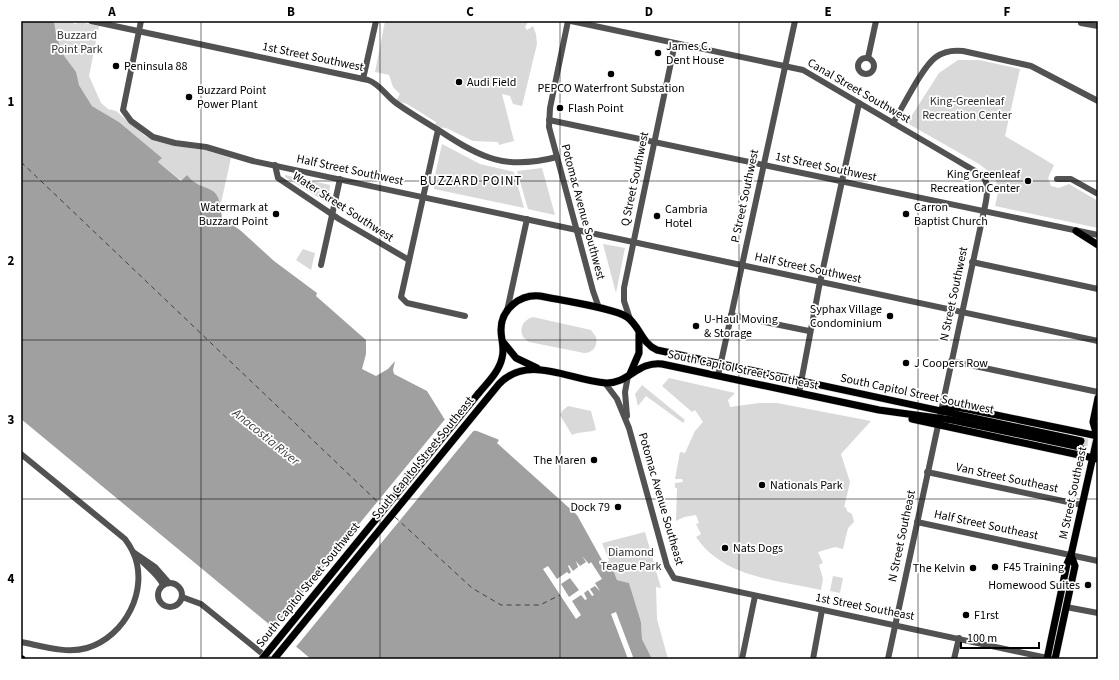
<svg xmlns="http://www.w3.org/2000/svg" width="1119" height="680" font-family="'Source Sans 3',sans-serif">
<style>
.green{fill:#d9d9d9}
.water{fill:#a0a0a0}
.pier{fill:#fff;fill-rule:evenodd}
.lines{fill:none;stroke-linecap:round;stroke-linejoin:round}
.ferry{stroke:#414141;stroke-width:1;stroke-dasharray:5 4;stroke-linecap:butt}
.major-tunnel{stroke:#d9d9d9;stroke-width:7;stroke-dasharray:7 3.5;stroke-linecap:butt}
.major-casing{stroke:#dbdbdb;stroke-width:8}
.minor{stroke:#525252;stroke-width:6}
.major{stroke:#000;stroke-width:7}
.major-bridge-casing{stroke:#dbdbdb;stroke-width:8;stroke-linecap:butt}
.major-bridge{stroke:#000;stroke-width:7}
.grid{fill:none;stroke:#000;stroke-width:1;stroke-opacity:0.55}
.poi-dot{fill:#000;stroke:#fff;stroke-width:1.5}
.labels{text-anchor:middle;dominant-baseline:central;stroke-width:3.5;stroke-linejoin:round;paint-order:stroke}
.park-label{font-size:12px;fill:#303030;stroke:#fff}
.poi-label{font-size:12px;fill:#000;stroke:#fff;text-anchor:start}
.street-label{font-size:12px;fill:#000;stroke:#fff}
.neighbourhood-label{font-size:13px;letter-spacing:1px;fill:#000;stroke:#fff}
.water-label{font-size:13px;font-style:italic;fill:#414141;stroke:#fff}
.neatline{fill:none;stroke:#000;stroke-width:1.5}
.grid-label{font-size:13px;text-anchor:middle;font-weight:bold;fill:#000}
</style>
<rect width="100%" height="100%" fill="#fff"/>
<g class="green">
<path d="M 54,21 L 71,21 L 75,24 L 80,22 L 99,26 L 89,76 L 101,103 L 108,109 L 116,111 L 145,136 L 155,141 L 172,145 L 205,150 L 231,158 L 221,203 C 210,185 198,189 187,175 L 182,181 L 158,162 L 162,158 L 119,122 L 92,106 L 79,85 L 75,73 L 62,53 L 56,34 Z"/>
<polygon points="385,21 521,21 528,22 525,27 527,30 533,26 536,34 537,44 522,106 513,104 510,96 502,94 514,141 499,145 498,142 473,141 446,128 435,127 436,122 407,104 396,101 400,94 393,87 389,75 375,72"/>
<polygon points="958,60 979,60 1020,69 1005,136 1054,165 1048,178 1051,186 1059,188 1069,184 1098,201 1098,228 995,206 998,193 996,181 992,174 979,164 907,123 939,73"/>
<polygon points="442,144 480,164 514,172 524,208 434,189 435,184 433,184"/>
<polygon points="542,168 555,215 528,209 517,171"/>
<polygon points="285,175 330,185 328,201 326,202 285,177"/>
<polygon points="603,244 625,248 616,293"/>
<polygon points="303,249 315,253 311,270 296,260"/>
<path d="M 533,317 L 591,330 L 596,337 C 598,346 593,353 584,353 L 529,342 L 523,337 C 519,328 523,320 533,317 Z"/>
<path d="M 669,378 L 735,393 L 728,400 L 730,407 L 759,403 L 777,403 L 871,421 L 841,454 L 850,482 L 844,508 L 846,507 L 847,511 L 852,514 L 854,522 L 848,528 L 843,549 L 835,547 L 818,552 L 823,563 L 819,565 L 823,579 L 821,590 C 777,580 724,578 696,537 L 701,534 L 696,524 L 699,523 L 696,515 L 684,517 L 676,521 L 677,488 L 675,488 L 675,483 L 683,482 L 682,479 L 675,479 L 680,452 L 685,453 L 695,431 L 703,422 L 695,410 L 692,412 L 662,386 Z"/>
<polygon points="642,385 685,420 683,423 646,396 638,406 635,394"/>
<path d="M 568,406 L 591,411 L 596,430 C 587,433 580,431 572,435 L 560,415 L 562,411 Z"/>
<polygon points="645,532 661,588 656,587 657,619 668,659 652,659 642,639 641,622 629,583 617,580 602,543"/>
<polygon points="833,576 843,578 840,593 830,591"/>
</g>
<path class="water" d="M 21,21 L 54,21 L 56,34 L 62,53 L 76,72 L 79,85 L 92,106 L 119,122 L 162,158 L 158,162 L 181,181 L 187,175 C 204,196 220,178 222,218 L 240,230 L 274,261 L 317,293 L 316,296 L 366,340 L 366,354 L 362,369 L 376,376 L 388,369 L 395,361 L 393,370 L 394,374 L 427,391 L 450,428 L 477,431 L 497,439 L 499,440 L 497,443 L 577,515 L 602,560 L 610,562 L 617,580 L 629,583 L 641,622 L 642,639 L 652,659 L 311,659 L 21,419 Z"/>
<g class="pier">
<polygon points="446,418 453,428 475,429 295,648 273,629"/>
<path d="M 582,556 L 589,564 L 591,562 L 602,579 L 595,583 L 600,591 L 595,586 L 590,589 L 594,595 L 592,596 L 588,590 L 584,593 L 587,599 L 585,600 L 581,595 L 572,601 L 581,615 L 576,619 L 543,569 L 548,566 L 557,579 L 567,572 L 569,574 L 571,572 L 568,566 L 569,565 L 573,571 L 578,567 L 576,561 L 580,566 L 586,562 ZM 570,578 L 579,590 L 569,597 L 561,584 Z"/>
<polygon points="616,612 633,657 628,659 611,614"/>
</g>
<g class="lines">
<g class="ferry">
<polyline points="21,162 382,506"/>
<polyline points="395,517 472,588 501,605 540,605 560,595"/>
</g>
<g class="major-tunnel">
<polyline points="1081,441 1098,444"/>
<polyline points="1080,447 1098,451"/>
</g>
<g class="major-casing">
<g id="major">
<polyline points="1076,231 1098,245"/>
<polyline points="503,342 516,358 537,368"/>
<polyline points="630,374 639,353 639,334"/>
<path d="M 478,394 C 487,383 499,372 502,358 C 505,348 501,340 501,330 C 501,309 520,294 540,296 C 559,300 614,308 627,317 C 640,326 641,343 657,350 L 1081,441"/>
<polyline points="941,410 955,407 967,409 1098,436"/>
<polyline points="912,419 1098,459"/>
<polyline points="1097,436 1093,422 1098,398"/>
<polyline points="21,659 22,659"/>
<path d="M 274,659 L 499,384 C 528,353 571,381 606,383 C 628,384 638,361 662,364 L 879,410 L 952,420 L 1080,447"/>
<polyline points="1047,659 1067,564 1071,555 1098,434"/>
<polyline points="1055,659 1075,566 1071,555"/>
</g>
</g>
<g class="minor">
<path d="M 91,21 L 368,80 C 380,84 386,96 396,103 C 410,113 425,122 440,131 C 482,159 506,170 557,157"/>
<polyline points="141,21 123,110 131,121 153,137 175,143 206,147 253,161 1098,341"/>
<polyline points="568,21 550,108 549,127 593,291 599,308"/>
<path d="M 571,21 L 803,70 L 958,161 C 982,176 992,174 985,206 L 888,659"/>
<polyline points="1081,23 1098,26"/>
<circle cx="866" cy="66" r="8"/>
<polyline points="868,58 876,21"/>
<polyline points="363,79 376,21"/>
<polyline points="549,120 1098,235"/>
<path d="M 893,123 C 903,107 922,67 936,57 C 944,51 954,50 963,51 L 1031,66 L 1098,101"/>
<polyline points="438,130 401,297 407,303 465,316"/>
<polyline points="275,165 278,178 339,219 409,260"/>
<polyline points="1057,179 1071,179 1098,194"/>
<polyline points="972,262 1098,289"/>
<polyline points="321,265 340,179"/>
<polyline points="507,311 527,219"/>
<polyline points="731,315 809,331"/>
<polyline points="630,319 624,301 624,288 675,43"/>
<polyline points="951,361 1098,392"/>
<polyline points="718,376 795,21"/>
<polyline points="605,383 617,399 629,428 667,566 674,578 1052,659"/>
<polyline points="799,393 819,287 859,103"/>
<polyline points="627,416 625,392 628,376"/>
<path d="M 21,454 L 125,539 C 128,543 131,548 133,552 C 150,589 125,637 87,648 C 66,654 42,646 21,642"/>
<polyline points="927,472 1082,505"/>
<polyline points="917,522 1098,561"/>
<polyline points="133,552 155,567 169,583"/>
<path d="M 140,559 C 147,567 159,575 163,585"/>
<circle cx="170" cy="595" r="12"/>
<polyline points="182,597 201,604 269,659"/>
<polyline points="1066,607 1098,613"/>
<polyline points="742,659 755,596"/>
<polyline points="813,659 822,610"/>
<polyline points="954,659 959,638"/>
</g>
<use href="#major" class="major"/>
<g class="major-bridge-casing">
<polyline id="major-bridge" points="262,659 478,394"/>
</g>
<use href="#major-bridge" class="major-bridge"/>
</g>
<path class="grid" d="M 201,21 L 201,659M 380,21 L 380,659M 560,21 L 560,659M 739,21 L 739,659M 918,21 L 918,659M 21,181 L 1098,181M 21,340 L 1098,340M 21,499 L 1098,499"/>
<g class="poi-dot">
<circle cx="658" cy="53" r="4"/>
<circle cx="116" cy="66" r="4"/>
<circle cx="611" cy="74" r="4"/>
<circle cx="459" cy="82" r="4"/>
<circle cx="189" cy="97" r="4"/>
<circle cx="560" cy="108" r="4"/>
<circle cx="1028" cy="181" r="4"/>
<circle cx="276" cy="214" r="4"/>
<circle cx="906" cy="214" r="4"/>
<circle cx="657" cy="216" r="4"/>
<circle cx="890" cy="316" r="4"/>
<circle cx="696" cy="326" r="4"/>
<circle cx="906" cy="363" r="4"/>
<circle cx="594" cy="460" r="4"/>
<circle cx="762" cy="485" r="4"/>
<circle cx="618" cy="507" r="4"/>
<circle cx="725" cy="548" r="4"/>
<circle cx="995" cy="567" r="4"/>
<circle cx="973" cy="568" r="4"/>
<circle cx="1088" cy="585" r="4"/>
<circle cx="966" cy="615" r="4"/>
</g>
<g class="labels">
<g class="park-label">
<text x="77" y="35">Buzzard<tspan x="77" dy="14">Point Park</tspan></text>
<text x="967" y="101">King-Greenleaf<tspan x="967" dy="14">Recreation Center</tspan></text>
<text x="631" y="552">Diamond<tspan x="631" dy="14">Teague Park</tspan></text>
</g>
<g class="poi-label">
<text x="666" y="46">James C.<tspan x="666" dy="14">Dent House</tspan></text>
<text x="124" y="66">Peninsula 88</text>
<text x="467" y="82">Audi Field</text>
<text x="611" y="88" text-anchor="middle">PEPCO Waterfront Substation</text>
<text x="197" y="90">Buzzard Point<tspan x="197" dy="14">Power Plant</tspan></text>
<text x="568" y="108">Flash Point</text>
<text x="1020" y="174" text-anchor="end">King Greenleaf<tspan x="1020" dy="14">Recreation Center</tspan></text>
<text x="268" y="207" text-anchor="end">Watermark at<tspan x="268" dy="14">Buzzard Point</tspan></text>
<text x="914" y="207">Carron<tspan x="914" dy="14">Baptist Church</tspan></text>
<text x="665" y="209">Cambria<tspan x="665" dy="14">Hotel</tspan></text>
<text x="882" y="309" text-anchor="end">Syphax Village<tspan x="882" dy="14">Condominium</tspan></text>
<text x="704" y="319">U-Haul Moving<tspan x="704" dy="14">&amp; Storage</tspan></text>
<text x="914" y="363">J Coopers Row</text>
<text x="586" y="460" text-anchor="end">The Maren</text>
<text x="770" y="485">Nationals Park</text>
<text x="610" y="507" text-anchor="end">Dock 79</text>
<text x="733" y="548">Nats Dogs</text>
<text x="1003" y="567">F45 Training</text>
<text x="965" y="568" text-anchor="end">The Kelvin</text>
<text x="1080" y="585" text-anchor="end">Homewood Suites</text>
<text x="974" y="615">F1rst</text>
</g>
<g class="street-label">
<text transform="translate(313 57) rotate(12)">1st Street Southwest</text>
<text transform="translate(859 91) rotate(30)">Canal Street Southwest</text>
<text transform="translate(826 167) rotate(12)">1st Street Southwest</text>
<text transform="translate(350 170) rotate(12)">Half Street Southwest</text>
<text transform="translate(635 179) rotate(-78)">Q Street Southwest</text>
<text transform="translate(745 196) rotate(-78)">P Street Southwest</text>
<text transform="translate(343 207) rotate(33)">Water Street Southwest</text>
<text transform="translate(583 212) rotate(75)">Potomac Avenue Southwest</text>
<text transform="translate(808 268) rotate(12)">Half Street Southwest</text>
<text transform="translate(954 294) rotate(-78)">N Street Southwest</text>
<text transform="translate(743 370) rotate(12)">South Capitol Street Southeast</text>
<text transform="translate(917 394) rotate(12)">South Capitol Street Southwest</text>
<text transform="translate(423 458) rotate(-51)">South Capitol Street Southeast</text>
<text transform="translate(1007 478) rotate(12)">Van Street Southeast</text>
<text transform="translate(1073 493) rotate(-78)">M Street Southeast</text>
<text transform="translate(661 499) rotate(74)">Potomac Avenue Southeast</text>
<text transform="translate(986 525) rotate(12)">Half Street Southeast</text>
<text transform="translate(902 536) rotate(-78)">N Street Southeast</text>
<text transform="translate(308 585) rotate(-51)">South Capitol Street Southwest</text>
<text transform="translate(865 607) rotate(11)">1st Street Southeast</text>
</g>
<g class="neighbourhood-label">
<text x="471" y="181">BUZZARD POINT</text>
</g>
<g class="water-label">
<text transform="translate(266 437) rotate(39)">Anacostia River</text>
</g>
</g>
<rect width="1119" height="680" fill="none" stroke="#ffffff" stroke-width="44"/>
<path d="M961 642v6h78v-6" fill="none" stroke="#000000" stroke-width="2"/>
<text x="967" y="642" font-size="12" fill="#000000" stroke="#ffffff" stroke-width="3" paint-order="stroke">100 m</text>
<rect x="22" y="22" width="1075" height="636" class="neatline"/>
<g class="grid-label">
<text x="112" y="16">A</text>
<text x="291" y="16">B</text>
<text x="470" y="16">C</text>
<text x="649" y="16">D</text>
<text x="828" y="16">E</text>
<text x="1007" y="16">F</text>
<text x="11" y="106">1</text>
<text x="11" y="265">2</text>
<text x="11" y="424">3</text>
<text x="11" y="583">4</text>
</g>
</svg>
